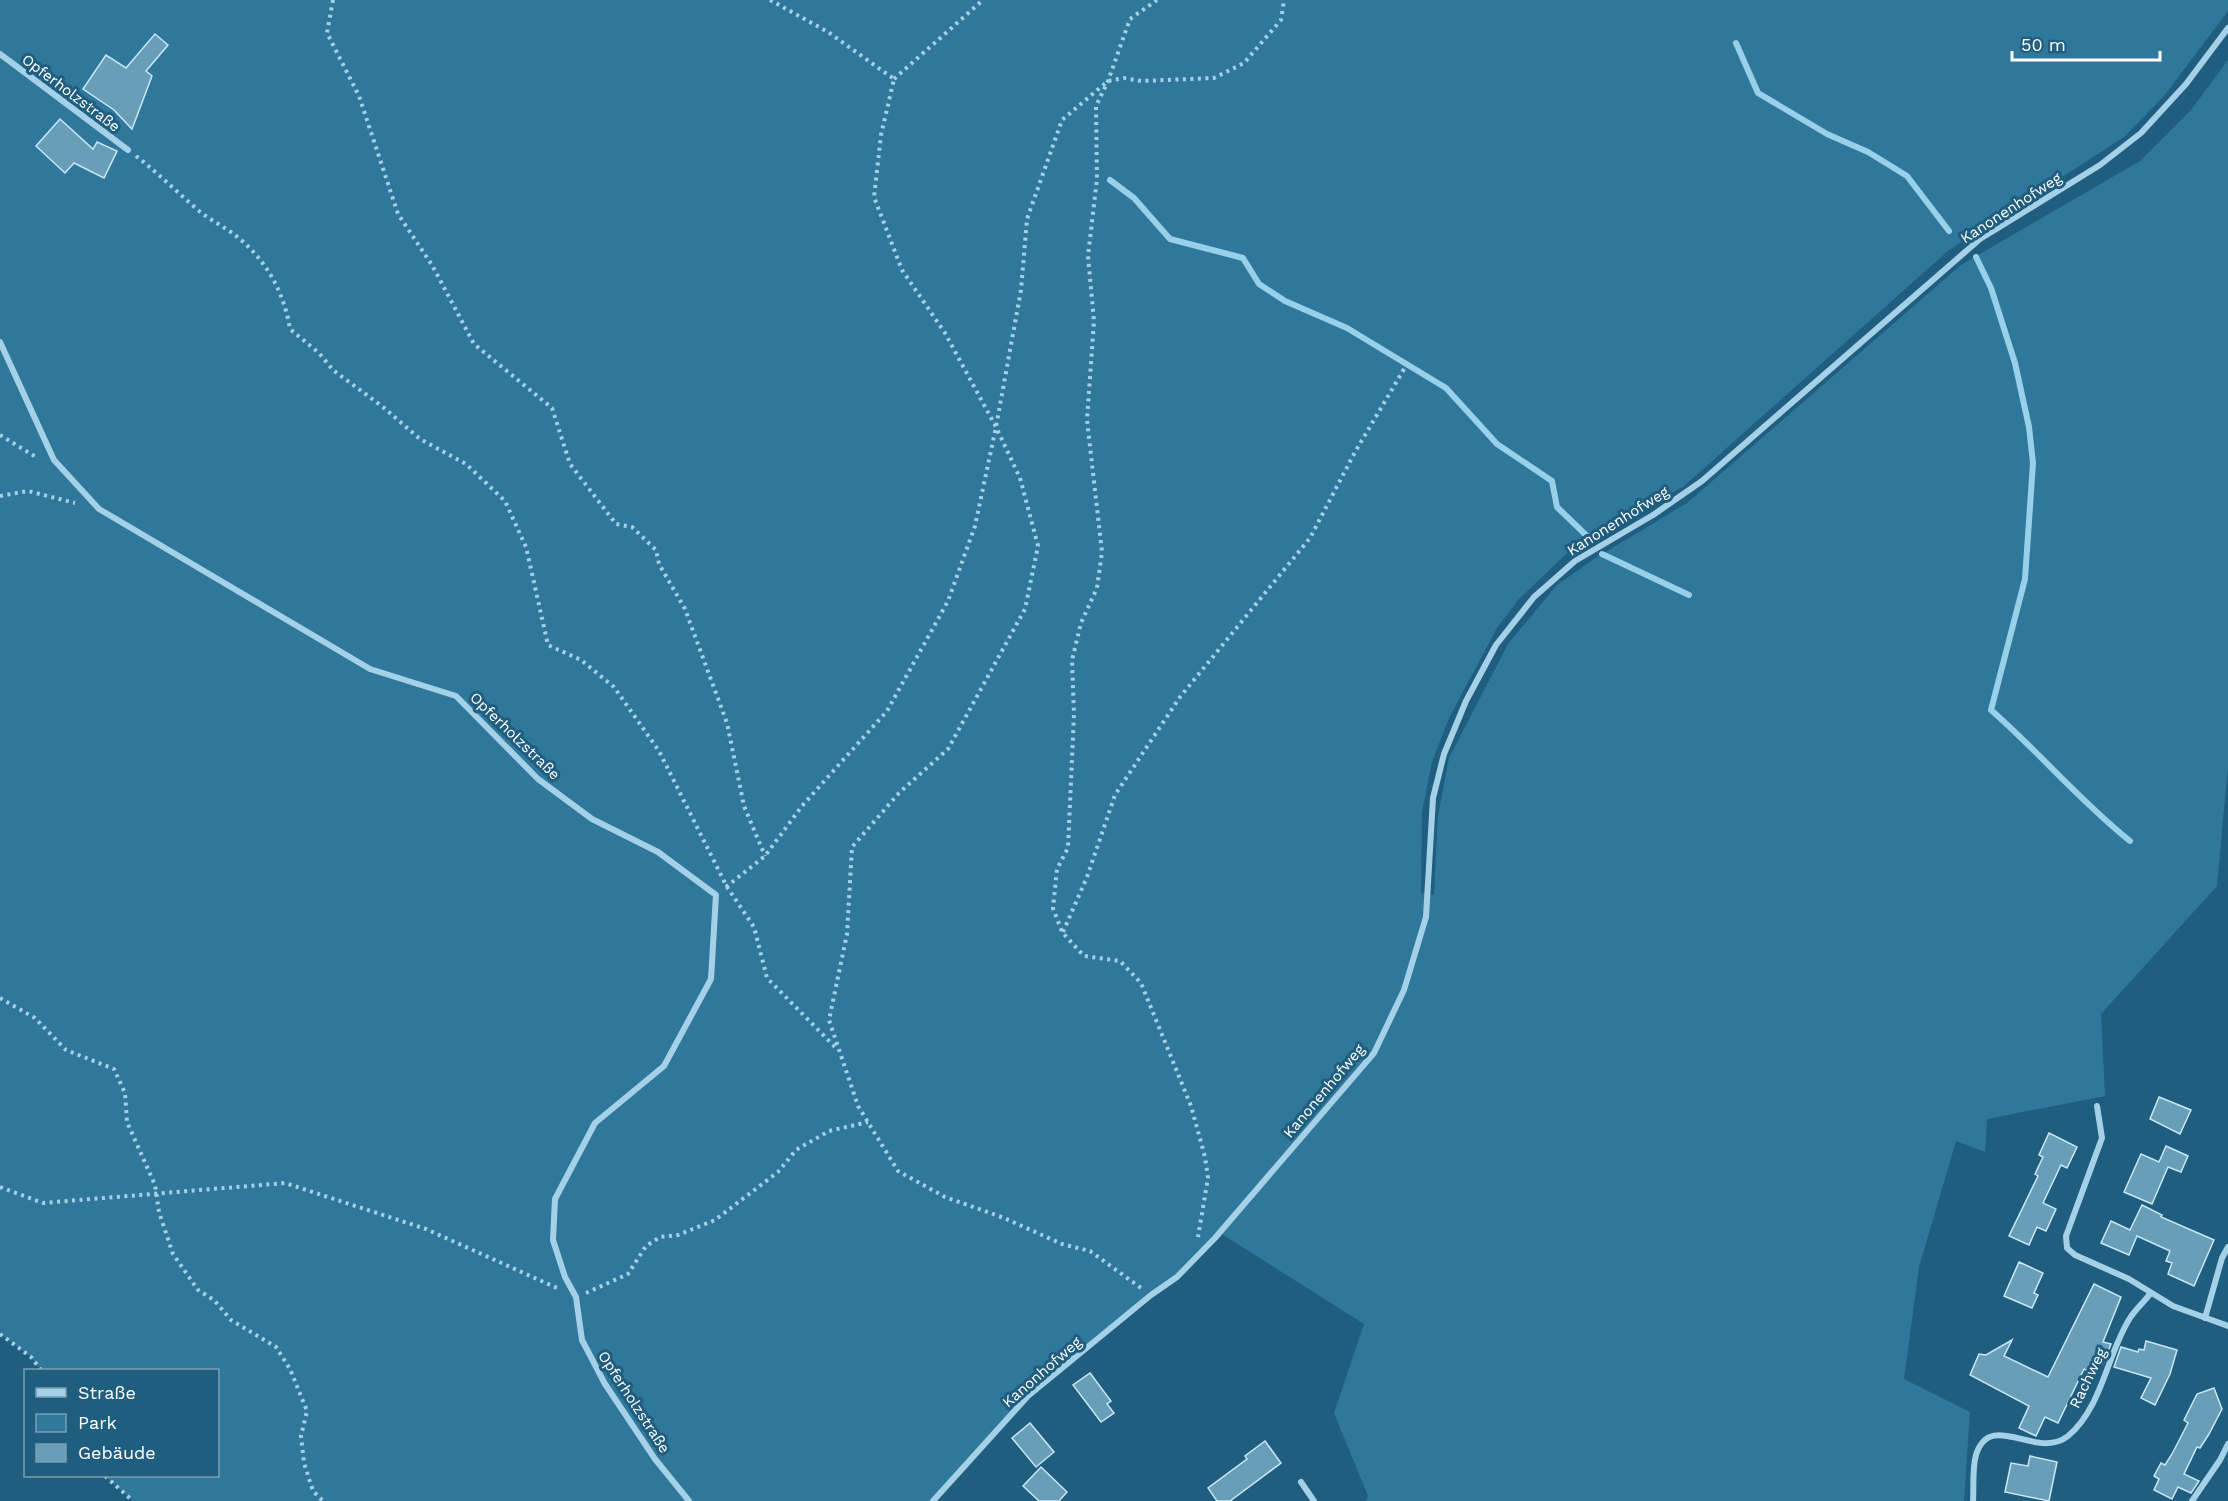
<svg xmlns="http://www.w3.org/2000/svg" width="2228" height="1501" font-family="'Work Sans',sans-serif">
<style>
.green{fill:#30789b}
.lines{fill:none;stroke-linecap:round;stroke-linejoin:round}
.stream{stroke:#98cfe9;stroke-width:6}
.building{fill:#699eb8;stroke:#c8e7f6;stroke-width:1.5}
.path{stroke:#a4d1e7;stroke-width:4;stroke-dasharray:3 4.5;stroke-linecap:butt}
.street{stroke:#a4d1e7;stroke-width:6}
.labels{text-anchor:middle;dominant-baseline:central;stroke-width:6;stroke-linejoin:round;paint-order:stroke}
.street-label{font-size:15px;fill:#fff;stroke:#205e7f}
</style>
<rect width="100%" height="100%" fill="#205e7f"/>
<polygon class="green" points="0,0 2228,0 2228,11 2164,96 2124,137 1949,250 1684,486 1566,554 1519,599 1497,628 1449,718 1432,762 1422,812 1421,893 1434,895 1438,816 1449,758 1508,644 1557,585 1594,559 1687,503 1961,265 2140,161 2191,110 2228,60 2228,765 2217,886 2101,1014 2105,1096 1987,1119 1985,1152 1956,1141 1919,1267 1904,1379 1970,1412 1964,1501 1366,1501 1368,1496 1334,1413 1364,1324 1220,1233 1193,1263 1028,1397 933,1501 133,1501 105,1476 218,1476 218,1370 41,1370 31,1357 0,1334"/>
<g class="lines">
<g class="stream">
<polyline points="1736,43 1758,93 1827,134 1868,152 1907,176 1949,231"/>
<polyline points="1110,180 1134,198 1170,239 1243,258 1259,284 1285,301 1347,328 1446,388 1497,444 1552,481 1557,507 1588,537"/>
<path d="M 1976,257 L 1991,288 L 2015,363 L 2029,427 L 2033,463 L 2025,579 L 1991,710 C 2039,752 2080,801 2130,841"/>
<polyline points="1602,554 1689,595"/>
</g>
</g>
<g class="building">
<polygon points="155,34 168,45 146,71 152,76 132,129 114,110 83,89 106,55 126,68"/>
<polygon points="60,119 93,149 97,142 117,151 104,178 74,163 65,173 36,146"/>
<polygon points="2159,1097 2191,1110 2180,1134 2150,1119"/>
<polygon points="2049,1133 2077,1147 2067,1168 2061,1165 2043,1203 2056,1209 2046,1231 2037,1227 2029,1245 2009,1236 2038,1176 2035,1174 2043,1157 2039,1155"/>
<polygon points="2166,1146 2188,1156 2181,1172 2168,1167 2152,1204 2124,1192 2141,1154 2159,1162"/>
<polygon points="2142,1205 2162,1215 2161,1217 2214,1240 2194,1286 2168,1274 2172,1263 2166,1261 2170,1251 2137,1236 2129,1255 2101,1243 2111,1221 2130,1230"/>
<polygon points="2019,1262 2043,1273 2034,1293 2038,1295 2032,1308 2004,1296"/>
<polygon points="2094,1284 2121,1297 2103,1342 2111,1344 2103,1364 2091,1361 2087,1371 2084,1369 2058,1423 2045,1417 2036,1436 2019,1428 2029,1406 1970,1375 1979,1354 1986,1355 2012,1340 2004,1356 2048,1377"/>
<polygon points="2146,1341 2177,1350 2170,1374 2155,1405 2141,1398 2151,1378 2114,1367 2121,1347 2138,1352 2139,1349 2144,1350"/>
<polygon points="1090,1373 1111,1401 1107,1404 1114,1413 1101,1422 1073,1385"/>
<polygon points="2214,1388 2222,1409 2209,1434 2200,1448 2197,1447 2184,1474 2199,1481 2191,1493 2178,1487 2172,1499 2154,1490 2159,1479 2154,1476 2161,1463 2165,1465 2172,1454 2188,1423 2184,1420 2197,1394"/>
<polygon points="1030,1423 1054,1452 1036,1467 1012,1438"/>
<polygon points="1265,1441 1281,1463 1230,1501 1217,1501 1208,1488 1247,1459 1245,1456"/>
<polygon points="2030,1456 2057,1462 2049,1501 2005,1492 2011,1463 2028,1466"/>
<polygon points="1041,1467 1067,1492 1059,1501 1039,1501 1023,1486"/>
</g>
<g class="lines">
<g class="path">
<polyline points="333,0 327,33 359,96 398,214 432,265 474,344 552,408 570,464 616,524 632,527 656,550 659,564 685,609 727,723 744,806 765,856"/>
<polyline points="770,0 828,32 894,79 881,135 874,197 902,270 945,333 996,427 1020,478 1038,546 1025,609 948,749 899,793 852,847 847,934 829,1020 858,1106 898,1171 945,1197 1004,1218 1062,1244 1090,1251 1141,1288"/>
<polyline points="1157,0 1130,19 1108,81 1096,106 1097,179 1088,256 1094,321 1087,420 1102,552 1097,588 1081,623 1072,660 1074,714 1068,848 1057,869 1053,908 1062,932 1084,956 1120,961 1141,983 1191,1106 1205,1157 1208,1178 1198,1237"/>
<polyline points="894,79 983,0"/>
<path d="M 136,156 C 158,173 177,192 198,210 C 211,221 227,228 240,239 C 268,263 284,293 290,329 L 319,353 L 333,370 L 383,407 L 420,439 L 466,464 L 505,501 L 526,547 L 548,645 L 581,660 L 614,687 L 659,751 L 727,887 L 754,927 L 767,978 L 837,1049"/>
<polyline points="0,435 36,457"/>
<polyline points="0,496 28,491 75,503"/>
<polyline points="726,887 765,856 802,806 887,711 948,601 975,526 996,427 1021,290 1027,219 1062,120 1108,81 1124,78 1141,81 1214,78 1244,63 1281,20 1284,0"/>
<polyline points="1063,932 1087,877 1115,795 1180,697 1310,538 1355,452 1407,364"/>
<polyline points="0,998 35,1018 66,1050 114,1069 125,1093 127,1122 155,1185 159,1212 173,1254 198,1290 214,1300 231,1320 276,1347 290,1369 307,1411 301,1436 304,1463 313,1491 323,1501"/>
<polyline points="0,1187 43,1203 285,1183 426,1229 557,1288"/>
<polyline points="586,1293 628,1274 646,1246 660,1237 678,1235 715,1220 778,1172 796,1150 829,1131 868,1122"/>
<polyline points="0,1334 31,1357 41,1370"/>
<polyline points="105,1476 133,1501"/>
</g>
<g class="street">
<polyline points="0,54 128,150"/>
<polyline points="0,342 54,460 99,509 370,669 456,696 538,779 592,819 658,852 716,895 711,979 664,1066 595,1123 555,1199 553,1240 565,1277 576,1297 582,1340 605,1384 655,1459 689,1501"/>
<polyline points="2097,1106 2102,1138 2066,1236 2067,1248 2075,1255 2129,1279 2173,1306 2228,1326"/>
<polyline points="2205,1318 2222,1258 2228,1247"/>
<polyline points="1301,1482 1314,1501"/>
<polyline points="933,1501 1028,1396 1151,1295 1177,1277 1215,1238 1374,1053 1404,990 1426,917 1433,798 1444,754 1466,701 1496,645 1534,597 1575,561 1653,515 1702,481 1980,239 2100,165 2141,133 2186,84 2228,28"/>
<path d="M 1973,1501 C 1974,1487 1972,1469 1976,1455 C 1990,1409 2037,1461 2068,1436 C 2102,1408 2107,1354 2130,1318 C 2135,1310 2144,1302 2150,1294"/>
<polyline points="2192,1501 2220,1460 2228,1444"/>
</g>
</g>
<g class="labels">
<g class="street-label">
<text transform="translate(71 93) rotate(37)">Opferholzstraße</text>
<text transform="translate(2011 208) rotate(-33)">Kanonenhofweg</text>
<text transform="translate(1618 521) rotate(-32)">Kanonenhofweg</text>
<text transform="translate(515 736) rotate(44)">Opferholzstraße</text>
<text transform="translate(1324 1091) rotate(-50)">Kanonenhofweg</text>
<text transform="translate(1042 1372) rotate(-41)">Kanonhofweg</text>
<text transform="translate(2088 1378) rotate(-64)">Rachweg</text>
<text transform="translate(634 1402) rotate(57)">Opferholzstraße</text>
</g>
</g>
<rect x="24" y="1369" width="195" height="108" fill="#205e7f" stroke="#799eb2" stroke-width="1.5"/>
<rect x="36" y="1388" width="30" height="9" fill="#a4d1e7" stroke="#799eb2" stroke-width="1.5"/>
<text x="78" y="1399" font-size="18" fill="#ffffff">Straße</text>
<rect x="36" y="1414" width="30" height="18" fill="#30789b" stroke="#799eb2" stroke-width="1.5"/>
<text x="78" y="1429" font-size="18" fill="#ffffff">Park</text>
<rect x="36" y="1444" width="30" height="18" fill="#699eb8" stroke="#799eb2" stroke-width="1.5"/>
<text x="78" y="1459" font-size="18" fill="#ffffff">Gebäude</text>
<path d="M2012 51v9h148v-9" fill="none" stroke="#ffffff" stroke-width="3"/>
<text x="2021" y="51" font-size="18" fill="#ffffff" stroke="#205e7f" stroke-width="4.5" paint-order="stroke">50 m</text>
</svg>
